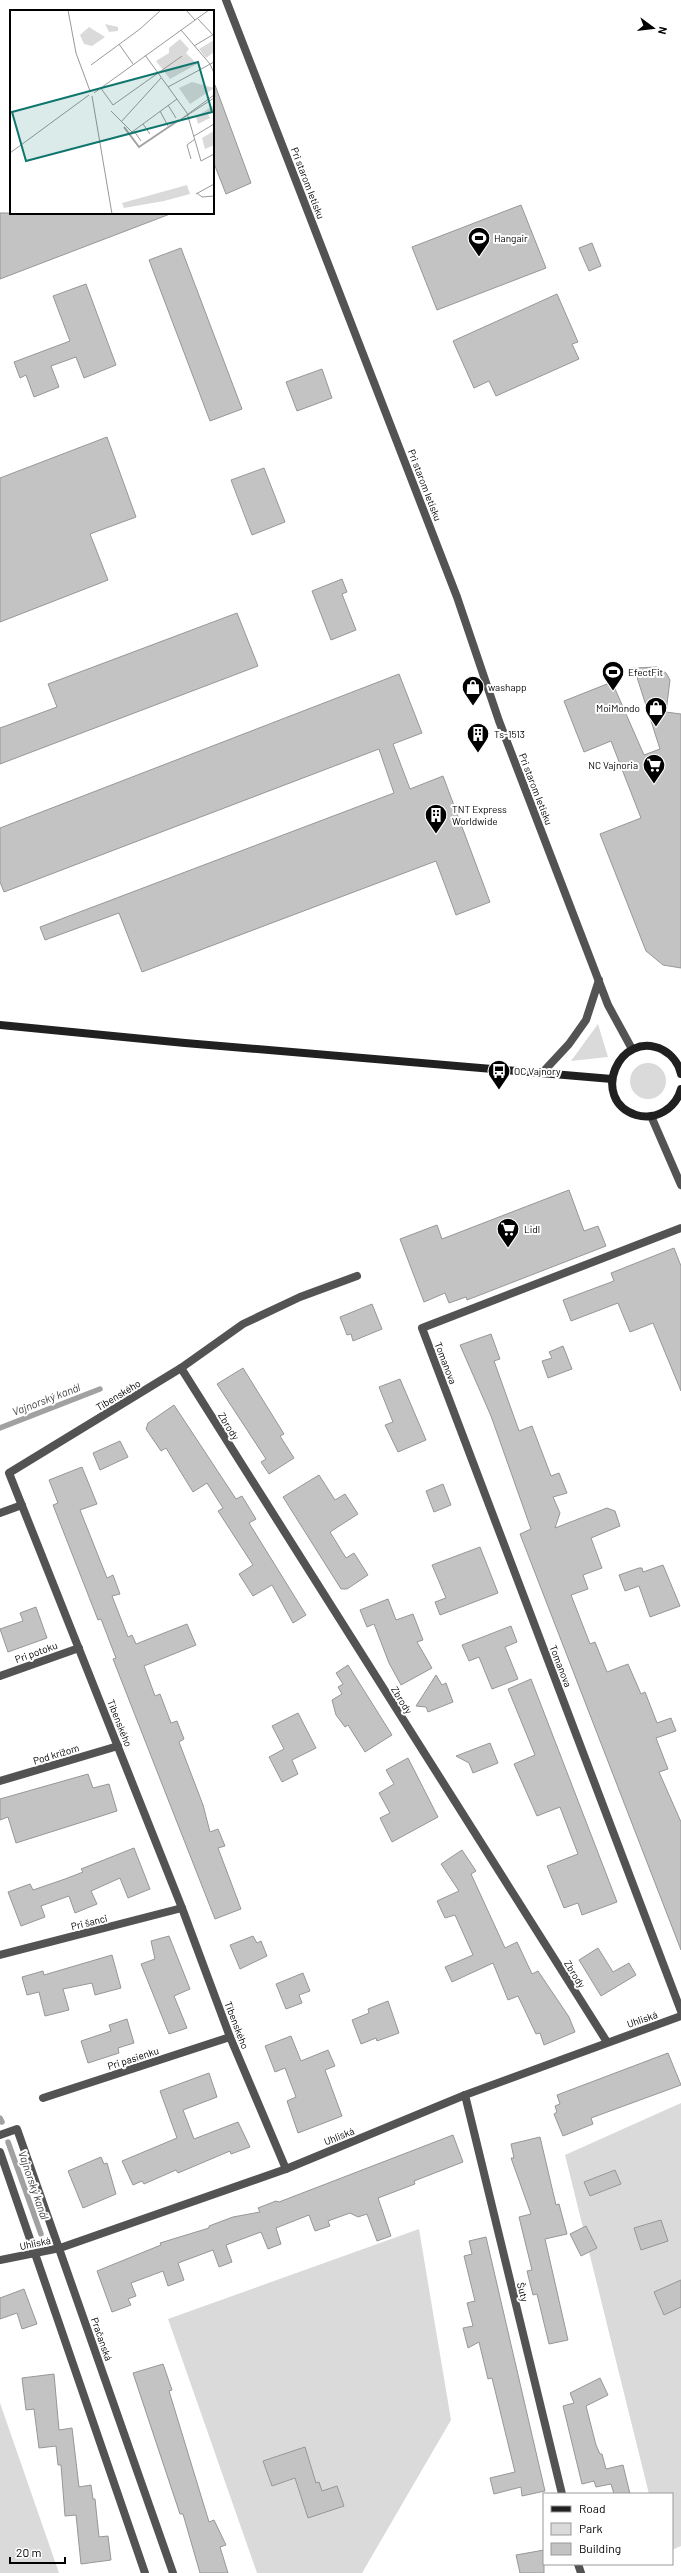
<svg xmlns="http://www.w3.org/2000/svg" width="681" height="2573" font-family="Barlow,sans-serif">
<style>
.green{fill:#dadada}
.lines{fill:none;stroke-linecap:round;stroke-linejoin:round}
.stream{stroke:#a1a1a1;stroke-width:5.5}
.building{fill:#c3c3c3;stroke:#979797}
.minor{stroke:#535353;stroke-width:8}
.tertiary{stroke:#535353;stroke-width:8}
.secondary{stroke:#202020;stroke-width:8}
.labels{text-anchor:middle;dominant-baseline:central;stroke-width:4;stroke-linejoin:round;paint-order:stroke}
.street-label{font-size:10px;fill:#000;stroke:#fff}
.poi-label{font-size:10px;fill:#000;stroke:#fff;text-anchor:start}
.water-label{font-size:11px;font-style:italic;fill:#424242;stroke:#fff}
.inset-river{fill:none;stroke:#a1a1a1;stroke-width:2}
.inset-road{fill:none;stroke:#999;stroke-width:1}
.view{fill:#0f766e;fill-opacity:0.15;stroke:#0f766e;stroke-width:2}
.inset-edge{fill:none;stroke:#000;stroke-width:2}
</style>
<rect width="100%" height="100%" fill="#fff"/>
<g class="green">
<polygon points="598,1024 608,1057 571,1061"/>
<circle cx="648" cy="1081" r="18"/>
<polygon points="681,2103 681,2546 672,2550 672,2494 649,2494 565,2155"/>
<polygon points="419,2229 451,2420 362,2573 257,2573 168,2319"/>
<polygon points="0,2403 59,2573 0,2573"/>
</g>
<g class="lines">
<g class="stream">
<polyline points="0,1428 100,1389"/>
<polyline points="0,2118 2,2122"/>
<polyline points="8,2142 41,2234"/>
</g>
</g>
<g class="building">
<polygon points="215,85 251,183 226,194 213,161"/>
<polygon points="521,205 546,268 437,310 412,247"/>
<polygon points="0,213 170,213 170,214 0,279"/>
<polygon points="592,243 601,266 589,271 579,248"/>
<polygon points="181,248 242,409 210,421 149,260"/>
<polygon points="86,284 116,365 84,378 76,357 51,366 59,387 34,397 26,375 20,378 14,362 70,341 53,296"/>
<polygon points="557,294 578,342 572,344 579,359 496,396 489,381 474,388 453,341"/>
<polygon points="322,369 332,398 297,411 286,382"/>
<polygon points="107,437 136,517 90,534 108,580 0,622 0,478"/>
<polygon points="264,468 285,522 252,535 231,480"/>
<polygon points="342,579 347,592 342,594 356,630 331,640 312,591"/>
<polygon points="237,613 258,666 0,764 0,728 57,707 48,684"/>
<polygon points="657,667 666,673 670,680 666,712 681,714 681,968 663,965 646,951 600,834 641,818 611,741 584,752 564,701 612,682 644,755 660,749 634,668"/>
<polygon points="399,674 422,733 393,744 410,789 443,776 490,902 456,915 436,861 142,972 119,913 45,940 40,927 394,793 379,749 4,892 0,882 0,828"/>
<polygon points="569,1190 584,1231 598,1226 606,1246 467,1300 466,1297 449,1303 445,1293 424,1302 400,1239 437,1225 442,1239"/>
<polygon points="674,1248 681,1266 681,1391 653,1323 630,1332 618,1303 571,1321 563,1300 614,1281 611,1273"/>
<polygon points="372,1304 382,1329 353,1341 351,1334 347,1335 340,1317"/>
<polygon points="491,1334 500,1359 494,1361 519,1431 532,1426 551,1476 559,1473 567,1493 553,1497 560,1513 555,1528 607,1508 615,1511 620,1526 591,1538 602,1568 583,1575 588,1589 571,1595 590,1644 595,1642 607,1672 628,1664 641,1694 645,1692 657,1723 671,1718 676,1731 656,1738 668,1769 659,1772 681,1822 681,1950 520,1534 531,1529 491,1416 460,1345"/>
<polygon points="563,1346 572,1369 548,1378 542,1361 552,1358 549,1352"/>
<polygon points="243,1368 284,1434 280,1436 294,1458 269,1474 261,1462 266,1459 217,1384"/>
<polygon points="400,1379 426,1440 398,1452 385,1425 393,1422 379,1387"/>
<polygon points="174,1405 236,1499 242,1496 256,1519 249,1523 306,1615 293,1623 272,1585 253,1596 239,1574 253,1565 218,1511 223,1508 207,1483 193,1492 166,1448 161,1451 146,1429 148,1423"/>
<polygon points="120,1441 128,1457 100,1470 93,1453"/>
<polygon points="82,1467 97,1504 80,1510 107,1578 113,1575 120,1594 112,1596 128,1637 132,1635 136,1644 187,1624 196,1645 144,1666 155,1696 160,1694 171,1723 177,1721 184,1739 179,1742 203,1805 210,1832 218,1829 225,1846 218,1848 241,1909 215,1919 113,1659 116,1658 101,1619 98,1620 53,1505 58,1503 49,1480"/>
<polygon points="319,1475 335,1500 345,1494 358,1514 330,1532 346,1558 354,1553 368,1575 347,1589 341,1589 283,1497"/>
<polygon points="443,1484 451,1505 434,1512 426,1491"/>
<polygon points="480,1547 498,1593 440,1615 435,1602 446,1598 432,1565"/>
<polygon points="663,1565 680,1606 650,1617 639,1586 625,1591 619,1575 639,1568 642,1568 643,1572"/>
<polygon points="388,1599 396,1620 413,1614 423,1640 417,1642 432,1668 401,1685 389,1663 374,1624 367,1627 360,1610"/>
<polygon points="36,1607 47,1638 8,1652 0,1629 23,1621 20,1613"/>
<polygon points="511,1626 517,1642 505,1647 518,1679 492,1689 479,1657 469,1661 462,1645"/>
<polygon points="348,1665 392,1735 365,1752 348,1725 345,1727 336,1715 332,1700 342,1694 338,1687 343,1684 336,1673"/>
<polygon points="436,1675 442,1685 446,1683 453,1702 428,1712 426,1707 416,1706"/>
<polygon points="531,1679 617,1902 582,1915 578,1903 564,1908 547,1866 578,1854 560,1807 537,1816 514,1764 535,1755 508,1689"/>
<polygon points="298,1713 316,1748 292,1760 298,1774 282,1782 269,1757 284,1749 272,1726"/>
<polygon points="490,1743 498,1763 473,1773 469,1763 456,1756"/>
<polygon points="408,1758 438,1817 392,1842 380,1818 390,1813 379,1793 394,1784 386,1770"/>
<polygon points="88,1774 93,1788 109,1784 117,1811 16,1843 8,1817 0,1820 0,1799"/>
<polygon points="134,1848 150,1889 128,1898 120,1878 91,1891 97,1904 75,1913 69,1896 41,1906 45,1917 21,1926 8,1892 30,1884 33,1890 65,1879 83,1872 81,1869"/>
<polygon points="462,1850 476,1871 471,1874 505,1948 517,1942 532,1974 538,1971 569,2017 575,2032 544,2045 540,2033 536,2034 518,1996 508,2000 493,1963 452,1982 445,1967 473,1955 455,1915 445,1918 437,1901 459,1891 441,1864"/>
<polygon points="169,1936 190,1989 174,1996 187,2028 169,2034 141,1964 155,1959 151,1941"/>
<polygon points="253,1936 257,1943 261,1941 267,1956 240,1969 230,1945"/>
<polygon points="598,1948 613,1972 629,1963 636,1975 601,1996 579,1960"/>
<polygon points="112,1955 121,1988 95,1995 92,1983 63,1989 69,2010 45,2016 39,1992 27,1995 22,1977 43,1971 44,1975"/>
<polygon points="303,1973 310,1991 299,1995 302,2003 286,2009 276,1984"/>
<polygon points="388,2001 399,2033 377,2041 376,2038 361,2044 352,2020 369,2013 368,2009"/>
<polygon points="127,2019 134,2043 118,2048 119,2053 88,2063 81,2041 111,2031 109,2025"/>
<polygon points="291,2036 301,2061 328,2050 335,2066 325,2070 342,2116 298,2133 287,2101 296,2097 285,2068 275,2072 265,2046"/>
<polygon points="668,2053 681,2085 591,2118 593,2124 563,2136 554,2114 557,2112 555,2106 560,2104 557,2095"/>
<polygon points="209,2073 217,2097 183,2110 194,2139 238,2122 250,2147 231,2154 230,2151 178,2173 176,2170 144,2184 142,2181 133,2185 122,2161 177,2138 160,2091"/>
<polygon points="453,2135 463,2162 414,2181 415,2184 378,2198 391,2236 377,2241 367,2214 358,2217 350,2213 328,2221 330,2226 315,2231 309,2215 276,2228 281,2244 268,2249 261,2232 226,2245 232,2262 219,2267 213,2250 178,2263 184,2280 168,2286 163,2271 131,2283 136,2296 128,2299 131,2305 112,2312 97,2271 161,2245 160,2243 209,2228 209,2226 233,2217 260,2212 258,2208 276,2201 279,2202"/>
<polygon points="540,2137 556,2205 559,2204 567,2234 545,2239 568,2340 549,2344 537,2294 533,2295 527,2271 532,2270 519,2217 531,2214 511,2158 514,2158 511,2144"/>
<polygon points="101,2157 104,2164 107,2163 116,2194 83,2208 68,2171"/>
<polygon points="615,2170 621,2184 590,2196 584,2182"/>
<polygon points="661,2220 668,2241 641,2250 634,2228"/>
<polygon points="586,2226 597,2248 581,2256 570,2234"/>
<polygon points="486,2237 545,2491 522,2496 521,2487 494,2494 490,2478 515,2472 492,2378 488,2379 479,2342 468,2348 463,2328 473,2326 467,2303 475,2301 464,2256 472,2254 469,2241"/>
<polygon points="681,2280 681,2307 664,2315 654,2292"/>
<polygon points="24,2289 37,2324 22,2329 17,2313 0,2319 0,2298"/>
<polygon points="163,2364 172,2390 169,2391 209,2522 214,2520 226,2545 220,2547 228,2573 200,2573 183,2514 180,2514 133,2373"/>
<polygon points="54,2374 59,2430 72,2428 79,2487 91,2485 93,2499 95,2499 99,2537 108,2536 111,2560 81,2564 76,2515 65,2516 61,2465 58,2465 56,2446 39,2448 34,2409 26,2410 22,2378"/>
<polygon points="600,2378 608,2395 586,2406 596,2445 600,2454 602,2454 606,2469 623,2465 630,2494 614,2494 611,2484 596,2487 594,2481 582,2484 563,2406 574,2403 570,2393"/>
<polygon points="305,2447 316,2483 319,2482 322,2491 337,2486 344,2506 308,2518 295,2478 272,2486 263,2461"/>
<polygon points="544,2550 544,2573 520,2573 516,2555"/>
</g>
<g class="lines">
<g class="minor">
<polyline points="226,0 457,597 499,721 608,1005 632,1049"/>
<polyline points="543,1072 569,1044 586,1020 599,980"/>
<polyline points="681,1228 422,1328 681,2011"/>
<polyline points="181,1368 607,2042"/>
<polyline points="0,1513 22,1505"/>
<polyline points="0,1676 79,1648"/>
<polyline points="0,1781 118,1746"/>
<polyline points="0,1955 182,1908"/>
<polyline points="465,2095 562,2494"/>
<polyline points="43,2098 230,2037"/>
<polyline points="0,2135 17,2129 173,2573"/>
<polyline points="0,2152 145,2573"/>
<polyline points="286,2169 230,2037 182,1908 9,1473 181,1368 243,1324 300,1297 357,1276"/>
<polyline points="0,2260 60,2248 286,2169 465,2095 681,2016"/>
<polyline points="578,2564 581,2573"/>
</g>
<polyline class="tertiary" points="651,1116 681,1185"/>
<g class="secondary">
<polyline points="0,1025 185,1043 612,1079"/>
<path d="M 681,1074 C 679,1064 672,1055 663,1050 C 619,1028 589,1100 636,1115 C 656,1121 676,1108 681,1089"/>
</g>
</g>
<defs>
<g id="stadium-pin" transform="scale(1.15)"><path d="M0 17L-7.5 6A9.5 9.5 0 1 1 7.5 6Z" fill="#000" stroke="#fff"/><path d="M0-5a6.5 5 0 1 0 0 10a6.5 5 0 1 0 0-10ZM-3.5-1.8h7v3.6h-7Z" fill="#fff"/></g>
<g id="shop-pin" transform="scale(1.15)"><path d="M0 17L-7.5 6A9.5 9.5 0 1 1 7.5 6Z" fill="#000" stroke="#fff"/><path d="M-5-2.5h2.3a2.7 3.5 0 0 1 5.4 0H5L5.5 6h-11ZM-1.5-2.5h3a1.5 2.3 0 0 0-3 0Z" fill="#fff"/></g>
<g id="building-pin" transform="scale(1.15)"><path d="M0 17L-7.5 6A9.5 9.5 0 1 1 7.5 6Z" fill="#000" stroke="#fff"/><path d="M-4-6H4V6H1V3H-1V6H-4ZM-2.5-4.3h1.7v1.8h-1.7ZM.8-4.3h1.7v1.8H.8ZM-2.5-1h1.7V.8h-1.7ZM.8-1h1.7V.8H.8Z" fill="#fff"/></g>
<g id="supermarket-pin" transform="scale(1.15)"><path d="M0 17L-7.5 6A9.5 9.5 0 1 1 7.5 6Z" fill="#000" stroke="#fff"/><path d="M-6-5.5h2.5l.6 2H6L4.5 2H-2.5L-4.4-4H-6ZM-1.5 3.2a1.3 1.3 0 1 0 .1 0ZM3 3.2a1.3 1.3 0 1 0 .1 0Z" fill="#fff"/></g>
<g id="bus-pin" transform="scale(1.15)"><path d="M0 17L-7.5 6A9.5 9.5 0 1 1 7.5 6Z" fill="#000" stroke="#fff"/><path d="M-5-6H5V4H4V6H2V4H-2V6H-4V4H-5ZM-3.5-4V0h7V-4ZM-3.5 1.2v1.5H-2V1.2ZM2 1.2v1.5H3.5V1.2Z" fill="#fff"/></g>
</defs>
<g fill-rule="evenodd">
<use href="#stadium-pin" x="479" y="238"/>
<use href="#stadium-pin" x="613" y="672"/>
<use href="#shop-pin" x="473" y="687"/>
<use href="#shop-pin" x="656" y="708"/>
<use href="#building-pin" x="478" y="734"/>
<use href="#supermarket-pin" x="654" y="765"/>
<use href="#building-pin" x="436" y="815"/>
<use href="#bus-pin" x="499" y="1071"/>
<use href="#supermarket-pin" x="508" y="1229"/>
</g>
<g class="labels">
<g class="street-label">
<text transform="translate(308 183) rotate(69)">Pri starom letisku</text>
<text transform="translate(425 485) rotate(69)">Pri starom letisku</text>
<text transform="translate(536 789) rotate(69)">Pri starom letisku</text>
<text transform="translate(446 1363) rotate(69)">Tomanova</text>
<text transform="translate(118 1395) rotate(-31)">Tibenského</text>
<text transform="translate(229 1426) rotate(58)">Zbrody</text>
<text transform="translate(36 1652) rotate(-20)">Pri potoku</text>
<text transform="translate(561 1666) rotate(69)">Tomanova</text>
<text transform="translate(402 1700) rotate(58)">Zbrody</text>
<text transform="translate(120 1723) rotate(68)">Tibenského</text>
<text transform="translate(56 1754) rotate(-17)">Pod krížom</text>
<text transform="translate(89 1922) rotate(-14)">Pri šanci</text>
<text transform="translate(575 1974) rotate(58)">Zbrody</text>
<text transform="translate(642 2019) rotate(-19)">Uhliská</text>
<text transform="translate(237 2025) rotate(69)">Tibenského</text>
<text transform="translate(133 2058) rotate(-18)">Pri pasienku</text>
<text transform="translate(339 2136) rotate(-22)">Uhliská</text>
<text transform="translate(35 2243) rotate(-12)">Uhliská</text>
<text transform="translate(523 2292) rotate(76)">Šuty</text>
<text transform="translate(102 2339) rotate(71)">Pračanská</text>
</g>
<g class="poi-label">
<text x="494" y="238">Hangair</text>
<text x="628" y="672">EfectFit</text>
<text x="488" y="687">washapp</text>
<text x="640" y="708" text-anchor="end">MoiMondo</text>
<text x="494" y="734">Ts-1513</text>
<text x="638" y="765" text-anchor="end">NC Vajnoria</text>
<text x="452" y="809">TNT Express<tspan x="452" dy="12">Worldwide</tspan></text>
<text x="514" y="1071">OC Vajnory</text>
<text x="524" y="1229">Lidl</text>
</g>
<g class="water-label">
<text transform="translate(46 1399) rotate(-21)">Vajnorský kanál</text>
<text transform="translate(34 2185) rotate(71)">Vajnorský kanál</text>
</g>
</g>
<g transform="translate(10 10)">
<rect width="204" height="204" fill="#fff"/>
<path d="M 95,14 L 108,17 L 108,21 L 99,22 ZM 79,17 L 95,27 L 82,36 L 74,34 L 70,25 ZM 170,29 L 179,39 L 176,43 L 187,54 L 160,69 L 146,51 L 159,43 L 159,38 ZM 204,30 L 204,42 L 196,48 L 189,39 ZM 182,72 L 204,78 L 180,94 L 169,78 ZM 204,95 L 204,103 L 198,104 L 200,108 L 188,114 L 186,107 ZM 204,121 L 204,135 L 195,139 L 192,128 ZM 177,175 L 180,184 L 154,191 L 114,198 L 112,193 Z" fill="#dadada"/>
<path class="inset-river" d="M 114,117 L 129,137 L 169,110"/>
<path class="inset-road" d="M 58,0 L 66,43 L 80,81M 176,0 L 185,10M 188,9 L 204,26M 171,20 L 200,54 L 204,63M 109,34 L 123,54M 184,36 L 204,24M 135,45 L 177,103 L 191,151 L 204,144M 81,55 L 130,19 L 151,0M 90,77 L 103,95 L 172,46M 158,77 L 204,52M 84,83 L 199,0M 82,86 L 102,204M 158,95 L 166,108M 101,101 L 122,122 L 167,89M 150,101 L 158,116M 170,110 L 204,85M 170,110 L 204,88M 111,112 L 151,68M 133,114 L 140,124M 124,121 L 131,131M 184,126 L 204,114M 0,143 L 79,85M 181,149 L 177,135 L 185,129M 187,183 L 192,187 L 204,186M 186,184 L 204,174"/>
<path class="view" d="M 188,52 L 202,102 L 16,151 L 2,102 Z"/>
<rect width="204" height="204" class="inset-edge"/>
</g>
<rect x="543" y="2493" width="130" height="72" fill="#ffffff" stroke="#999999"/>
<rect x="551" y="2506" width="20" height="6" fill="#202020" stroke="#999999"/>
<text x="579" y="2513" font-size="12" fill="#000000">Road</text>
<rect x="551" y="2523" width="20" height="12" fill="#dadada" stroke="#999999"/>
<text x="579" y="2533" font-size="12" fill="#000000">Park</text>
<rect x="551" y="2543" width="20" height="12" fill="#c3c3c3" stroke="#999999"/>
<text x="579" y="2553" font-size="12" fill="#000000">Building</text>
<g transform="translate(653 28) rotate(105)" stroke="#ffffff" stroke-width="3" paint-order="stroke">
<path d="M0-3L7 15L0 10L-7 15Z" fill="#000000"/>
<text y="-6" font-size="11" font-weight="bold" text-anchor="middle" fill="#000000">N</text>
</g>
<path d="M10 2557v6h55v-6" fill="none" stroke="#000000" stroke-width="2"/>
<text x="16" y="2557" font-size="12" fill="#000000" stroke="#ffffff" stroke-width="3" paint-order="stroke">20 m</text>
</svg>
